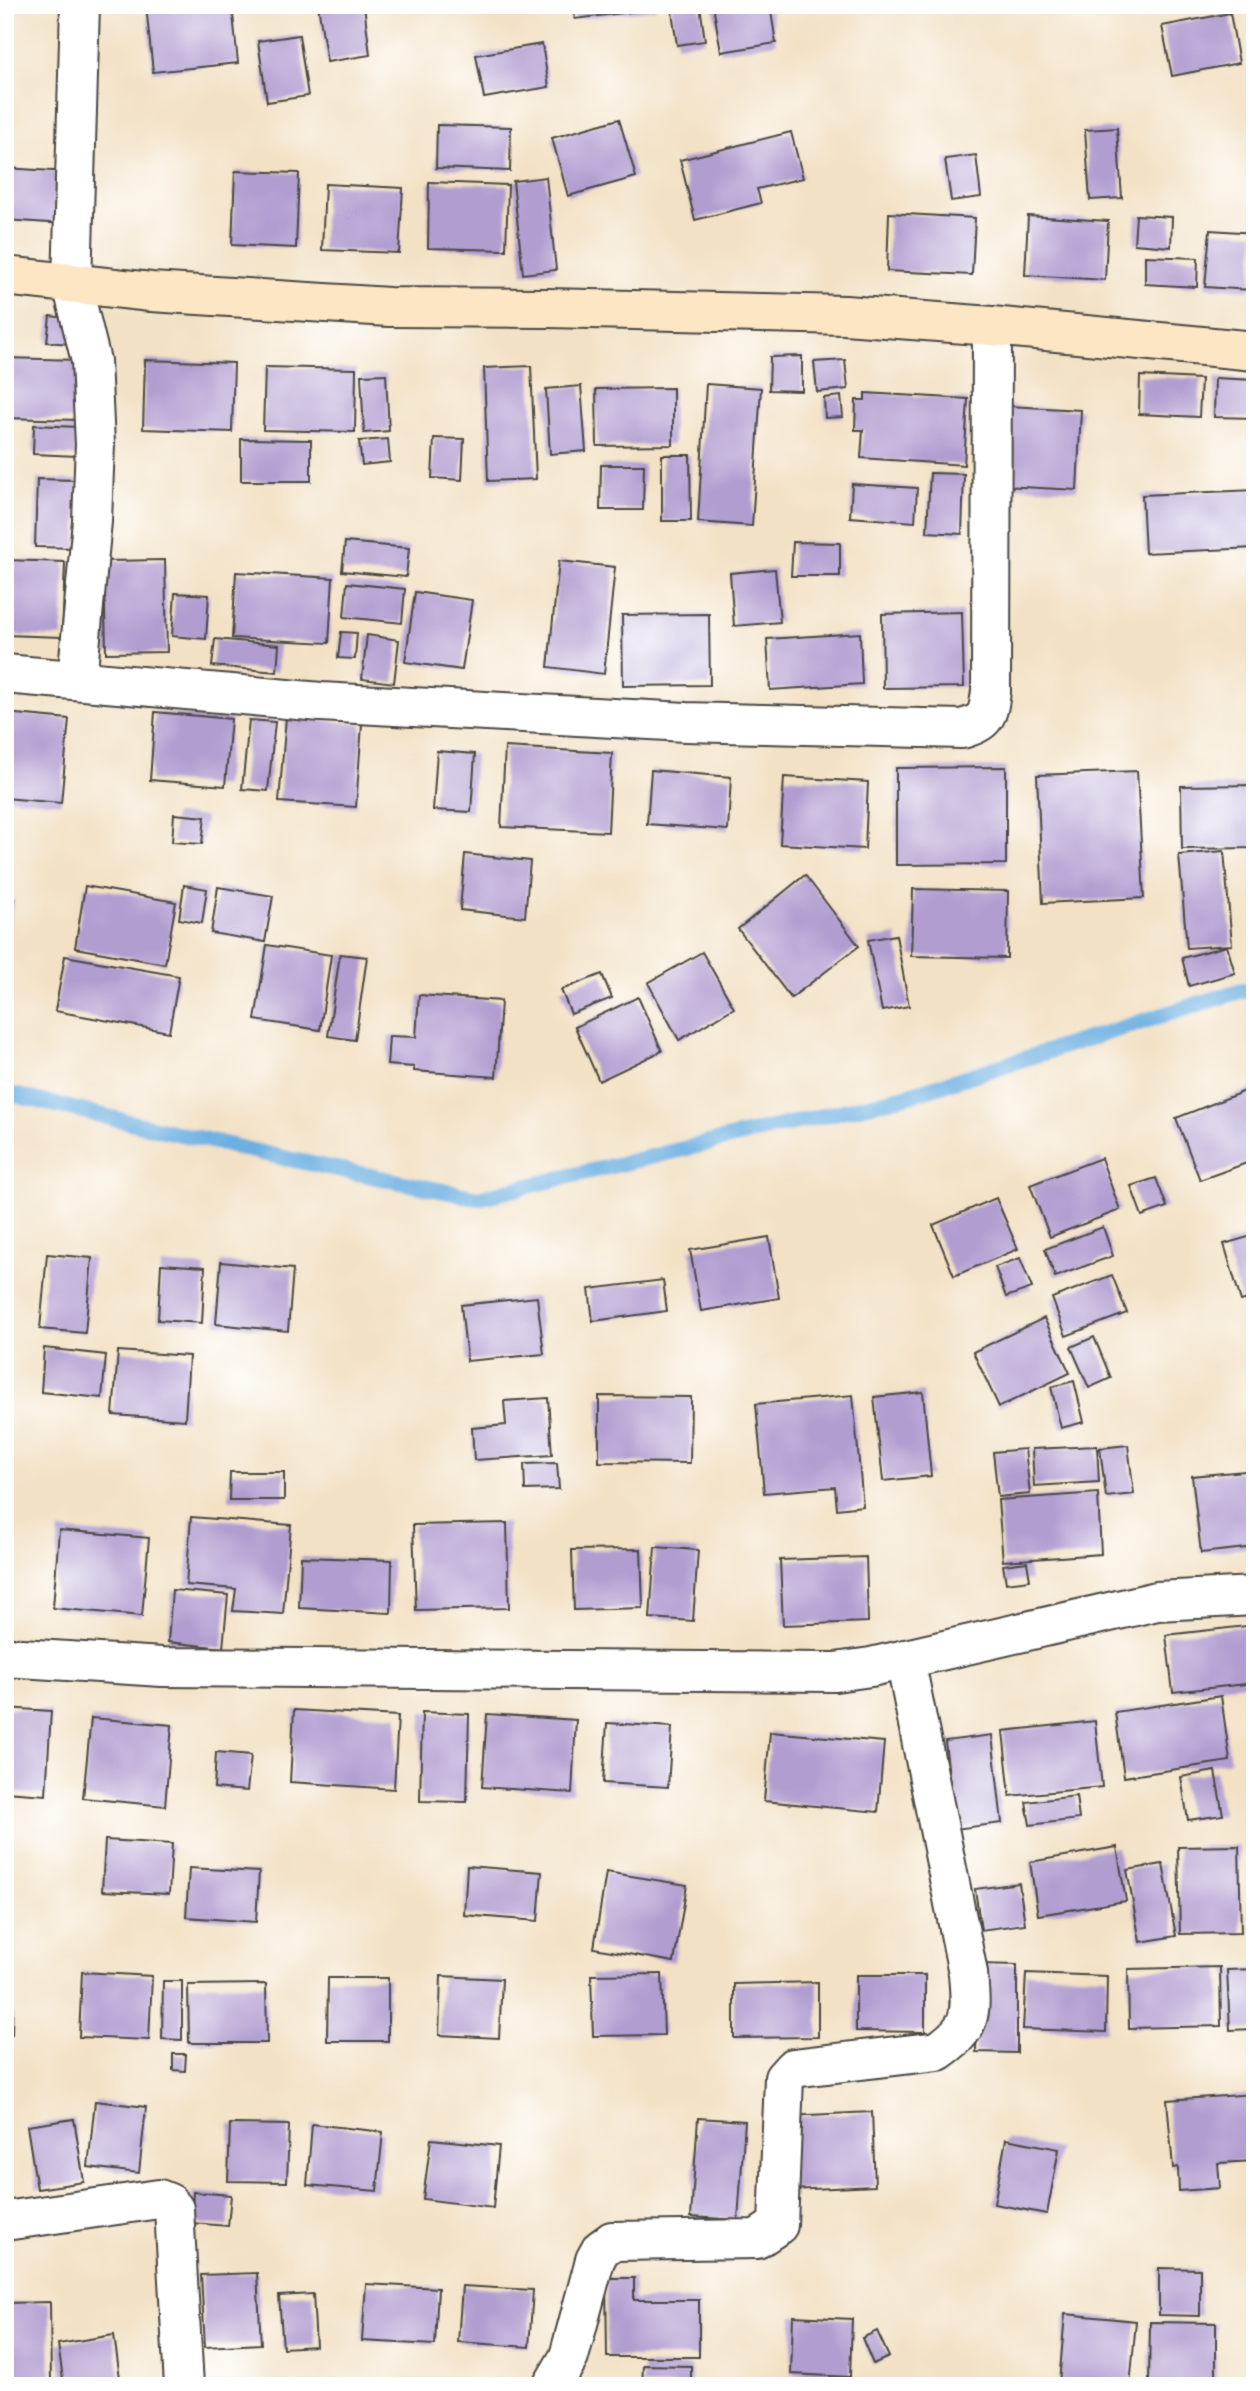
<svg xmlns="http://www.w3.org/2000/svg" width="1260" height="2391" font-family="'Sorts Mill Goudy',serif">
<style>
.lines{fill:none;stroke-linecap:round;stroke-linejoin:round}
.stream{stroke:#6cafe1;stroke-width:16}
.building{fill:#b19dd0}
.street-casing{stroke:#494642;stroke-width:42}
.secondary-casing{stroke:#494642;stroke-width:42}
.street{stroke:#fff;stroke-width:38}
.secondary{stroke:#fce6c4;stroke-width:38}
</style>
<rect width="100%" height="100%" fill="#fff"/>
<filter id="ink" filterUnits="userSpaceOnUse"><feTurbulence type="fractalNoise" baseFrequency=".0143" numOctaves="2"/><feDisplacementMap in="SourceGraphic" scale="14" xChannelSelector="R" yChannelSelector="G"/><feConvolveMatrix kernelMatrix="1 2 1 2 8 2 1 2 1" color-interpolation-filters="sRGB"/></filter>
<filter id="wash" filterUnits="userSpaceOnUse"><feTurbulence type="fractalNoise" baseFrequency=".00686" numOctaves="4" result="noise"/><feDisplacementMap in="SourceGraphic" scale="28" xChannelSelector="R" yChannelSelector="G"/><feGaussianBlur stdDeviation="1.57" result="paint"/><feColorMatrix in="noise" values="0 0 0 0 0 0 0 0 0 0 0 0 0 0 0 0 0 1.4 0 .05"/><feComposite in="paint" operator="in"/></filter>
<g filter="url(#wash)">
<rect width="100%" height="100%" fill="#f2e1c4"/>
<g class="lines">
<polyline class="stream" points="5,1093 288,1159 478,1198 906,1096 1243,990 1255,990"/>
</g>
<g id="blocks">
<g class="building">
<polygon points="232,5 238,63 153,72 146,6"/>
<polygon points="318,5 364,5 370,55 327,62"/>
<polygon points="573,5 655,5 656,9 575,19"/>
<polygon points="671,5 700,5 705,41 677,45"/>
<polygon points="713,5 770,5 776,43 721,52"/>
<polygon points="1230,13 1239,63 1172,76 1162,26"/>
<polygon points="299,35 308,96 267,102 258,41"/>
<polygon points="542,44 549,87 484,98 476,55"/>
<polygon points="619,119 636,177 568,196 552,138"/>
<polygon points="437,125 511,127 510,171 436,168"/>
<polygon points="1117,128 1122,198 1090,200 1085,130"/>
<polygon points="791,132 803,178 757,189 761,203 695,220 680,160"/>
<polygon points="976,155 981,197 951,201 945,159"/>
<polygon points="5,168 68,172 64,224 5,220"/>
<polygon points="235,171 299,173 296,248 232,245"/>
<polygon points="546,177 556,270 523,274 513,181"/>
<polygon points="429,182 508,185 506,250 428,248"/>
<polygon points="325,184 403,188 399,253 322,250"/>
<polygon points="889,213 975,218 972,275 887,271"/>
<polygon points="1136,215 1172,217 1171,247 1134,244"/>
<polygon points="1028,216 1108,221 1105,280 1025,275"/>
<polygon points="1210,230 1255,233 1251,290 1205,287"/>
<polygon points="1145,256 1198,258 1197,287 1145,284"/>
<polygon points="50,316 73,319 70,344 47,342"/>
<polygon points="802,356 802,391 769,390 770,357"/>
<polygon points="5,358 78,360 77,420 5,418"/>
<polygon points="145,360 234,363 232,432 143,429"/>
<polygon points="845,360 848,389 817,392 814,362"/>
<polygon points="531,366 536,479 488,481 484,368"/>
<polygon points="265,367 356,369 355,432 263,430"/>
<polygon points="386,374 389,431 364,433 361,375"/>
<polygon points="1140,376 1201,379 1199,417 1139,414"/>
<polygon points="1215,378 1255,380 1255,418 1214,417"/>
<polygon points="706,384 761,388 752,526 698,522"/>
<polygon points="581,386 586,451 550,454 546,389"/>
<polygon points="673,388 673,445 597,446 596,389"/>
<polygon points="865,393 968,399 964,465 861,458 863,430 855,430 856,400 865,400"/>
<polygon points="841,396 843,417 825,418 824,398"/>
<polygon points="1007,406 1081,410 1077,490 1004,486"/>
<polygon points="34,425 78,427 77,456 33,454"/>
<polygon points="434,438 464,439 462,480 432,478"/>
<polygon points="241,439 311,440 311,481 241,481"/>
<polygon points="388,439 390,462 362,465 359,441"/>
<polygon points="662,455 690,455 691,521 662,521"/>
<polygon points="601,465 644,465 643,510 600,510"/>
<polygon points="930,473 964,474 962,534 927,532"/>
<polygon points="37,479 78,480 77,548 35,547"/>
<polygon points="852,484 917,488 915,522 850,517"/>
<polygon points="1255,490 1255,548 1145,553 1142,495"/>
<polygon points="345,542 409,548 406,577 342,571"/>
<polygon points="793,542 840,543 840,576 791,576"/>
<polygon points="5,560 65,562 62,637 5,635"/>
<polygon points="165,560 167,652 106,653 104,561"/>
<polygon points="559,561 615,567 604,674 548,667"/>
<polygon points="775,569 780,622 734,626 730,573"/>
<polygon points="236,572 333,578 329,643 232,638"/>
<polygon points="347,583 405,589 402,623 344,617"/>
<polygon points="415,592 472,600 462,670 405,662"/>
<polygon points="175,593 209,595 206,639 172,636"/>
<polygon points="962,612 964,687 883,688 882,614"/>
<polygon points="709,614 710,685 623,686 622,615"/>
<polygon points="341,632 357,633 355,659 338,658"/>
<polygon points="860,633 862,684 770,690 767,639"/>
<polygon points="367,635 399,640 394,683 362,679"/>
<polygon points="215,639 279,645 277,672 212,666"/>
<polygon points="155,712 231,719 225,786 150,780"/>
<polygon points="5,713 69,719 61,803 5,798"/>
<polygon points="286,717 362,724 356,807 279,802"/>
<polygon points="249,720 275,722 268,791 242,789"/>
<polygon points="505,747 612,753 608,832 501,827"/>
<polygon points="437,751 475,754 471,812 433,810"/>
<polygon points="1006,767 1006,864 896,865 896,768"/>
<polygon points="651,770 731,777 728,830 647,824"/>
<polygon points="1137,771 1144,898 1043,903 1037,775"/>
<polygon points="784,777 868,782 865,849 780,844"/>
<polygon points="1255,785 1255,848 1182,849 1181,786"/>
<polygon points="174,814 205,817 202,844 172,842"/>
<polygon points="1224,851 1232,945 1187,948 1179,855"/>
<polygon points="465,854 530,861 525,917 460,910"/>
<polygon points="805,875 859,946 791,998 738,929"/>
<polygon points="184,885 207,889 202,923 179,919"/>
<polygon points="85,886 176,902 165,964 75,948"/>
<polygon points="218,887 273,896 265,942 211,933"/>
<polygon points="913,889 1008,891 1007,958 911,956"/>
<polygon points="5,897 14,899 7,939 5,939"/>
<polygon points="896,935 909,1006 882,1011 868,940"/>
<polygon points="267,945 331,955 320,1030 255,1020"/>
<polygon points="1227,946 1235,973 1189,986 1182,958"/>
<polygon points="702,952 734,1008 679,1040 648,983"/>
<polygon points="340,954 367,957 355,1040 328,1036"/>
<polygon points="65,956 179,976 169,1032 55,1011"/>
<polygon points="602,974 612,998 571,1014 561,990"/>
<polygon points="419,995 501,1001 496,1077 414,1071 414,1067 387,1065 389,1036 416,1037"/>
<polygon points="638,997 662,1051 599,1081 575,1027"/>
<polygon points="1255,1087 1255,1160 1200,1180 1176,1118"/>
<polygon points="1101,1158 1120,1210 1050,1237 1030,1185"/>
<polygon points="1156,1178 1167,1207 1142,1216 1131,1186"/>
<polygon points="996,1198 1018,1249 954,1276 933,1225"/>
<polygon points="1103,1227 1113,1256 1055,1277 1045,1249"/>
<polygon points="1255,1235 1255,1297 1241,1301 1224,1244"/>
<polygon points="769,1237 779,1298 701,1311 690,1250"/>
<polygon points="47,1254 92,1258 85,1333 40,1329"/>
<polygon points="1020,1258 1032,1288 1006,1297 995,1267"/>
<polygon points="221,1262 293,1269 288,1331 216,1324"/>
<polygon points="161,1264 205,1267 202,1323 158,1320"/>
<polygon points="1112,1275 1127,1313 1066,1336 1052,1298"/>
<polygon points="663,1280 667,1311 593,1321 589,1289"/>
<polygon points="537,1297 544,1354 467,1361 461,1305"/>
<polygon points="1044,1318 1070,1373 999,1407 973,1352"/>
<polygon points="1094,1337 1111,1378 1089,1388 1071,1347"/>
<polygon points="44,1348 106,1355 102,1398 41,1392"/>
<polygon points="118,1351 189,1356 185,1420 113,1415"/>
<polygon points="1074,1381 1084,1422 1061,1428 1051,1387"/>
<polygon points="923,1392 931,1476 883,1481 874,1397"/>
<polygon points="853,1395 863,1506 837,1509 835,1487 764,1493 756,1404"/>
<polygon points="599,1396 691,1397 690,1463 599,1462"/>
<polygon points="548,1398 552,1455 474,1460 472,1428 506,1425 504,1401"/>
<polygon points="1128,1445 1134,1494 1106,1497 1100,1448"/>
<polygon points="1097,1446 1099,1482 1034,1486 1032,1449"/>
<polygon points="1025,1449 1030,1494 998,1497 993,1452"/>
<polygon points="557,1463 559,1489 525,1490 524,1464"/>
<polygon points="1255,1470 1255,1547 1201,1553 1192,1476"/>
<polygon points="230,1472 284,1472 284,1500 229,1500"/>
<polygon points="1098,1493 1101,1554 1003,1561 998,1500"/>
<polygon points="191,1517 291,1525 283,1614 233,1611 236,1589 186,1585"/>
<polygon points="507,1523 509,1608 416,1610 413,1525"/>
<polygon points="59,1530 149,1538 142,1616 53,1608"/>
<polygon points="655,1547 698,1550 693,1621 650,1618"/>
<polygon points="641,1549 643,1608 574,1610 572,1550"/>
<polygon points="301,1557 392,1560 391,1613 299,1608"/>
<polygon points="866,1557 868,1622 783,1625 780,1560"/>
<polygon points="1027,1562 1030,1580 1006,1583 1003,1565"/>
<polygon points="172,1590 228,1595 223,1648 168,1642"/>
<polygon points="1255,1625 1255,1683 1173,1692 1166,1635"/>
<polygon points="1221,1696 1230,1761 1124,1777 1115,1712"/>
<polygon points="5,1708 51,1711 46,1795 5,1792"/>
<polygon points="294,1710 398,1716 394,1789 290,1782"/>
<polygon points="422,1712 469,1714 467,1802 420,1801"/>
<polygon points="487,1714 576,1720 572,1793 482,1787"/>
<polygon points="91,1718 172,1725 165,1806 83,1798"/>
<polygon points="1095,1721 1102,1787 1010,1796 1003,1731"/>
<polygon points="607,1723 672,1727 668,1787 603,1783"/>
<polygon points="770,1732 884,1742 878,1812 764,1801"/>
<polygon points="992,1735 1002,1823 955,1829 945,1741"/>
<polygon points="216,1752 251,1755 247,1791 214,1788"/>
<polygon points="1215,1771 1223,1815 1188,1820 1181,1777"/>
<polygon points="1076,1796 1079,1819 1030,1825 1026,1802"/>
<polygon points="105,1840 172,1844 169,1894 102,1891"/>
<polygon points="1239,1846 1241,1933 1180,1934 1178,1847"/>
<polygon points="1117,1847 1126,1901 1038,1915 1030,1862"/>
<polygon points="1163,1864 1176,1936 1140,1942 1127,1870"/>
<polygon points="467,1866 542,1872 538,1921 464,1915"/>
<polygon points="189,1868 259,1872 256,1922 186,1917"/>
<polygon points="606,1872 687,1885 674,1962 594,1948"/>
<polygon points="1019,1883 1025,1924 981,1930 975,1889"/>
<polygon points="978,1964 1017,1965 1017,2053 976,2052"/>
<polygon points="1220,1967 1221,2026 1129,2028 1128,1969"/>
<polygon points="1255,1969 1255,2029 1230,2030 1227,1970"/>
<polygon points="82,1972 152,1976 149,2040 79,2037"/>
<polygon points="1026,1973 1107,1976 1106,2032 1023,2029"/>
<polygon points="662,1974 664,2035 593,2036 591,1975"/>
<polygon points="856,1975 925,1975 925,2032 856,2031"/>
<polygon points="441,1976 502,1979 499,2038 439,2035"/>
<polygon points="328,1978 388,1978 388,2041 327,2041"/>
<polygon points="5,1980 13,1980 12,2034 5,2034"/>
<polygon points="163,1981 182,1981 182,2040 162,2039"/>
<polygon points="818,1982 818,2037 734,2038 734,1984"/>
<polygon points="266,1984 267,2043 189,2043 188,1985"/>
<polygon points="173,2054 186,2054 185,2071 173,2070"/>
<polygon points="1255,2094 1255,2161 1218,2163 1220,2188 1179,2191 1178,2167 1173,2168 1167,2100"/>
<polygon points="95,2101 146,2107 139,2173 88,2167"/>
<polygon points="872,2112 875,2186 792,2190 787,2116"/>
<polygon points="698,2118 745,2121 738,2220 691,2217"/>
<polygon points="74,2119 84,2182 37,2189 27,2126"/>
<polygon points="230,2124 289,2125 287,2182 228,2181"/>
<polygon points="312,2124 383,2132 377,2191 307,2185"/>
<polygon points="431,2139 499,2146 493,2208 423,2199"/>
<polygon points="1006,2139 1059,2149 1047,2214 994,2204"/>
<polygon points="193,2192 231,2195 228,2226 191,2223"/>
<polygon points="1159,2268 1200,2269 1200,2316 1159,2315"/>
<polygon points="257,2273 261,2344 205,2347 201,2275"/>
<polygon points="606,2278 634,2278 634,2300 699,2300 699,2357 607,2357"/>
<polygon points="366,2284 438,2288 435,2345 362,2341"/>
<polygon points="462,2286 533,2290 529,2347 458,2342"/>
<polygon points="313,2294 316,2346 283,2348 279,2296"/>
<polygon points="50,2302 51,2386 5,2386 5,2303"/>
<polygon points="1065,2314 1136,2321 1130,2386 1087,2386 1059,2383"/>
<polygon points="793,2316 852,2319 850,2377 791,2374"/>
<polygon points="1150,2322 1216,2323 1216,2386 1149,2386"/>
<polygon points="877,2331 889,2357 873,2364 862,2338"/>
<polygon points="114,2335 120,2378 64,2386 58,2344"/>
<polygon points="643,2365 691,2366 691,2386 642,2386"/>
</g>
</g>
</g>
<g filter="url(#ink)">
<use href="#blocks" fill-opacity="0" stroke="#494642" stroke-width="2"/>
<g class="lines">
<g class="street-casing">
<g id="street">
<path d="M 5,674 L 321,702 L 686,722 L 962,729 C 987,722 988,715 991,691 L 992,326"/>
<polyline points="77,680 92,521 95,444 91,361 72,284 80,5"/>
<polyline points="5,1657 162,1667 835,1672 871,1667 1157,1601 1255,1596"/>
<polyline points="5,2221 159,2199 169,2203 174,2209 184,2386"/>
<path d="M 552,2386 L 569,2357 L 595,2260 L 601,2249 L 612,2241 L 757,2239 L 778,2225 L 784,2078 L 793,2068 L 938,2051 C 974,2026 971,2013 968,1973 L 905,1659"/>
</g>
</g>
<g class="secondary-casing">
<polyline id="secondary" points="5,276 151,292 389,307 548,308 845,315 992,326 1255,351"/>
</g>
<use href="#street" class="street"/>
<use href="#secondary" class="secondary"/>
</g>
</g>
<rect width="1260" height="2391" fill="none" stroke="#fff" stroke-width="28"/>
</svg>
